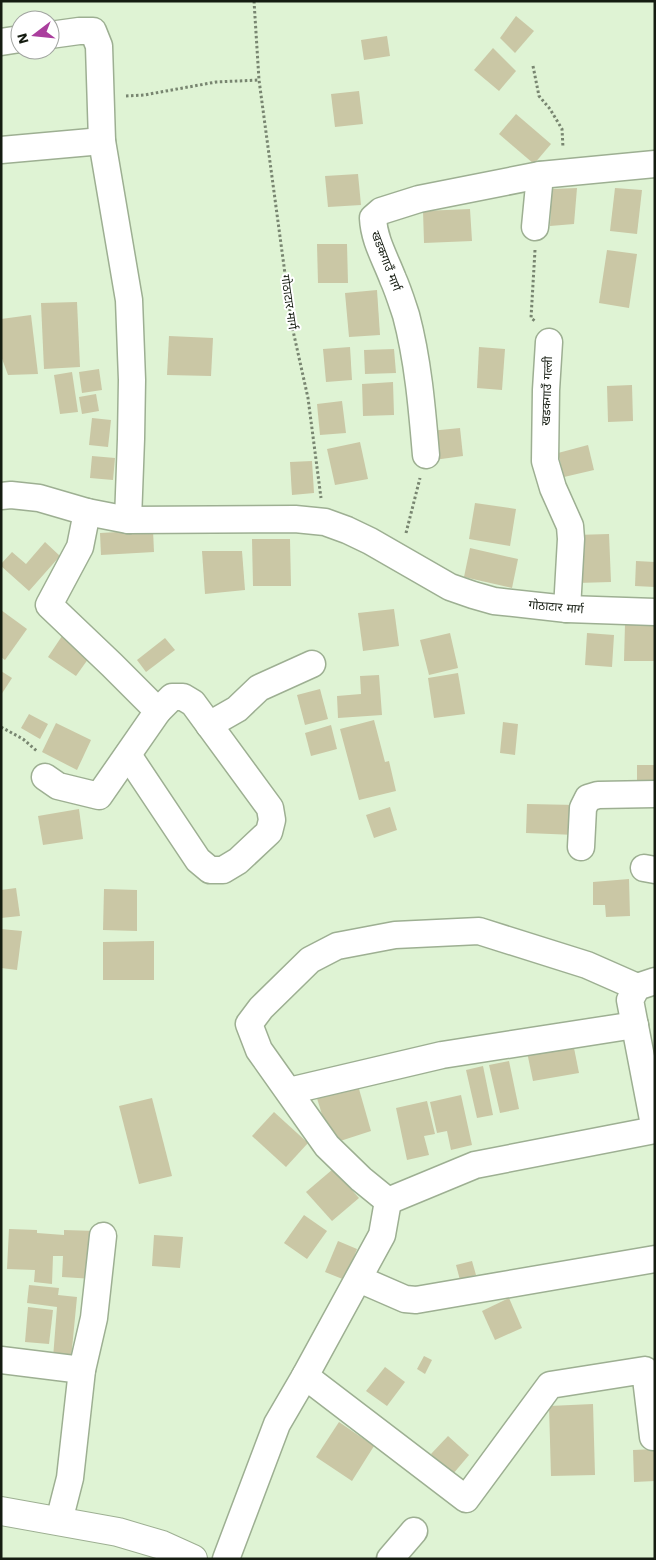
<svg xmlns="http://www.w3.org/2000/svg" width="656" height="1560" font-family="'Work Sans','Noto Sans Devanagari',sans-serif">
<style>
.building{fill:#cac7a5}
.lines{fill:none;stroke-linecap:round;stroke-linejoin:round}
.minor-casing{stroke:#9daf92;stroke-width:29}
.major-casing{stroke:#9daf92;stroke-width:30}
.path{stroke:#788570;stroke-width:3;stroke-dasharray:2.5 2.5;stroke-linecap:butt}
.minor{stroke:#fff;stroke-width:26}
.major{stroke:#fff;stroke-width:28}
.labels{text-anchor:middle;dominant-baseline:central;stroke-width:4;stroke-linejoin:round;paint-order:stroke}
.street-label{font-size:12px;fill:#151c11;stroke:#fff}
</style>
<rect width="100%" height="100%" fill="#dff3d4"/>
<g class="building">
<polygon points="516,16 534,31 515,53 500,38"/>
<polygon points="387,36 390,56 364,60 361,40"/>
<polygon points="493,48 516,71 499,91 474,70"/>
<polygon points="359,91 363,124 335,127 331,94"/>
<polygon points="516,114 551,144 534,164 499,134"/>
<polygon points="358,174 361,205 328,207 325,176"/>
<polygon points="577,188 574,224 550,226 552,189"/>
<polygon points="615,188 642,190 637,234 610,231"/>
<polygon points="470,209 472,241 424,243 423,211"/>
<polygon points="317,244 347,244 348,283 318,283"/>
<polygon points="607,250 637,254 629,308 599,303"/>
<polygon points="377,290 380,335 349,337 345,293"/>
<polygon points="77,302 80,367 44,369 41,303"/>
<polygon points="31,315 38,374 8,375 1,356 1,319"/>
<polygon points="169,336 213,338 211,376 167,375"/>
<polygon points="350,347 352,380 326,382 323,349"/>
<polygon points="479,347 505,349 502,390 477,388"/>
<polygon points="394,349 396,373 365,374 364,350"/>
<polygon points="99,369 102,390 82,393 79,372"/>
<polygon points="72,372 78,412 60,414 54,375"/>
<polygon points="393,382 394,415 363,416 362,384"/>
<polygon points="632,385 633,421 608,422 607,386"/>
<polygon points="96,394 99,411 82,414 79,397"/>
<polygon points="342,401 346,433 320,435 317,404"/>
<polygon points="92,418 111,420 108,447 89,445"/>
<polygon points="460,428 463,456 434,460 430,431"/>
<polygon points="360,442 368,479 335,485 327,449"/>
<polygon points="588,445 594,470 564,477 558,453"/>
<polygon points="92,456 115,458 113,480 90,478"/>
<polygon points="312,461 314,493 292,495 290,462"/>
<polygon points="475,503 516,509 510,546 469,539"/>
<polygon points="153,530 154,552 101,555 100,533"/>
<polygon points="609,534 611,582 577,583 575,535"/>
<polygon points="252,539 290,539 291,586 253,586"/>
<polygon points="45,542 60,556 29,591 1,566 1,564 12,552 26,564"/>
<polygon points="470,548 518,559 512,588 464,577"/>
<polygon points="202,551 242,551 245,590 205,594"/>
<polygon points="636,561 655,562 655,587 635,586"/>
<polygon points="394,609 399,646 363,651 358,613"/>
<polygon points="1,610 27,629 5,660 1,657"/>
<polygon points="625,624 655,625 655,661 624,661"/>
<polygon points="450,633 458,668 429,675 420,640"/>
<polygon points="587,633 614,635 612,667 585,665"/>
<polygon points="62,636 91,655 76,676 48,657"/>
<polygon points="165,638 175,650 146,672 137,660"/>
<polygon points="1,671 12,678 1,695"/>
<polygon points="458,673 465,714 434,718 428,678"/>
<polygon points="379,675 382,715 338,718 337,696 361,694 360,676"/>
<polygon points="320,689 328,719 305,725 297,695"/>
<polygon points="29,714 48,724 40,739 21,728"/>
<polygon points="374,720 385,762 389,761 396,791 359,800 340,729"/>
<polygon points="503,722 518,724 515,755 500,753"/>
<polygon points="56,723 91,740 77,770 42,752"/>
<polygon points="331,725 337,749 311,756 305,733"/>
<rect x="637" y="765" width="18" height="24"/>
<polygon points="527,804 577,805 576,835 526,833"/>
<polygon points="390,807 397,830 374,838 366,815"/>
<polygon points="79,809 83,839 43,845 38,816"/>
<polygon points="629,879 630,916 606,917 605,905 593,905 593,882"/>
<polygon points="16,888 20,916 1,918 1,890"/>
<polygon points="104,889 137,890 137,931 103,930"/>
<polygon points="1,929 22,931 17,970 1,968"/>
<polygon points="154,941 154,980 103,980 103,942"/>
<polygon points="573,1043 579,1073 533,1081 527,1052"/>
<polygon points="509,1061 519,1109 500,1113 489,1065"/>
<polygon points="483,1066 493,1115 477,1118 466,1070"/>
<polygon points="357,1082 371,1131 331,1144 316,1095"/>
<polygon points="461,1095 472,1145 451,1150 447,1131 437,1133 430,1102"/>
<polygon points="152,1098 172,1176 139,1184 119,1106"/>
<polygon points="427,1101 435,1134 424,1136 429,1155 407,1160 396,1108"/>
<polygon points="274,1112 308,1143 286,1167 252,1136"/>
<polygon points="333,1169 359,1198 332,1221 306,1192"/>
<polygon points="304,1215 327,1231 307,1259 284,1243"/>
<polygon points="9,1229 37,1230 37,1233 64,1235 64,1230 96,1231 94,1279 62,1277 63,1256 53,1256 52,1284 34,1282 35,1270 7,1269"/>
<polygon points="154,1235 183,1237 180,1268 152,1266"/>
<polygon points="338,1241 357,1249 345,1280 325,1272"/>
<polygon points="472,1261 476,1275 460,1280 456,1265"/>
<polygon points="29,1285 59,1288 58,1295 77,1297 71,1359 53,1358 57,1307 27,1303"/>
<polygon points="509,1298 522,1328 495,1340 482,1311"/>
<polygon points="28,1307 53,1310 49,1344 25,1342"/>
<polygon points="424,1356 432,1360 425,1374 417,1369"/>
<polygon points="385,1367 405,1382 387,1406 366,1391"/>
<polygon points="593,1404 595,1475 551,1476 549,1406"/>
<polygon points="339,1422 374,1446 352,1481 316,1457"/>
<polygon points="448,1436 469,1455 453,1474 431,1454"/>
<polygon points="655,1449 655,1481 634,1482 633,1450"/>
</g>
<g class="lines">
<g class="minor-casing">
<g id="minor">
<polyline points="50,35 79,31 93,31 99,46 102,141 129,300 132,380 131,439 128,520"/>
<polyline points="1,42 20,39"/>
<polyline points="1,150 102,141"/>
<polyline points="535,227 540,175"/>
<polyline points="549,342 546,390 545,461 553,488 570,526 571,539 567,609"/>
<path d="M 426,455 C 422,408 418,360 406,315 C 402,303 398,290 393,279 C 385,258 374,240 373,218 L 381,211 L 419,199 L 540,175 L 655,164"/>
<polyline points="1,496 11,495 39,498 87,512 128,520 295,519 325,522 347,530 370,541 450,587 473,595 494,601 567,609 655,612"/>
<polyline points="87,512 80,547 49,605 112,665 158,711 172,697 183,697 193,703 270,808 272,820 269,832 238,861 223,870 210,870 198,860 128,755"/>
<polyline points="209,725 237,709 259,688 312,664"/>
<polyline points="45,777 58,786 99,796 158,711"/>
<polyline points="581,847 583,808 588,798 598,795 655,794"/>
<polyline points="644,868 655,870"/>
<polyline points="289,1091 442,1055 635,1025"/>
<polyline points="655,1130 630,1000 637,987 655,981"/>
<polyline points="388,1201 475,1165 655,1130"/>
<polyline points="359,1279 405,1299 416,1300 655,1259"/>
<polyline points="1,1360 82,1370"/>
<polyline points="305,1376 466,1499 550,1385 645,1370 653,1437 655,1437"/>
<polyline points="59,1521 70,1478 82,1370 94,1318 103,1236"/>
<polyline points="226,1559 277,1424 305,1376 382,1235 388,1201 361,1179 327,1146 259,1050 249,1024 261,1008 310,960 337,946 395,935 479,931 587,965 637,987"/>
<polyline points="390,1559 414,1531"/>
</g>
</g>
<g class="major-casing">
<polyline id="major" points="1,1511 118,1532 162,1545 193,1559"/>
</g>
<g class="path">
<polyline points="254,1 259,80 292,326 308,398 321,498"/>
<polyline points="533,66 539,96 550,109 562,129 563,148"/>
<polyline points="126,96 144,95 216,82 259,80"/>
<polyline points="535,250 531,318 535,321"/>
<polyline points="406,533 420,478"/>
<polyline points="1,727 23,739 38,752"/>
</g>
<use href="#minor" class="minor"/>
<use href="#major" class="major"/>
</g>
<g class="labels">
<g class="street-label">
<text transform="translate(386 261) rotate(69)">खडकगाउँ मार्ग</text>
<text transform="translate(289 302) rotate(82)">गोठाटार मार्ग</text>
<text transform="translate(547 391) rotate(-88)">खडकगाउँ गल्ली</text>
<text transform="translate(556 607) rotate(5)">गोठाटार मार्ग</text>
</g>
</g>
<rect width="656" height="1560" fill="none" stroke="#151c11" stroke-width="5"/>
<g transform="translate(35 35) rotate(254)"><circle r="24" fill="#ffffff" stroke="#a1a4a0"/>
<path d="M0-4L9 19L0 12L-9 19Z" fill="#aa3e9d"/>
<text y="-8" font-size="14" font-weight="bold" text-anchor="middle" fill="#151c11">N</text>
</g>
</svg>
